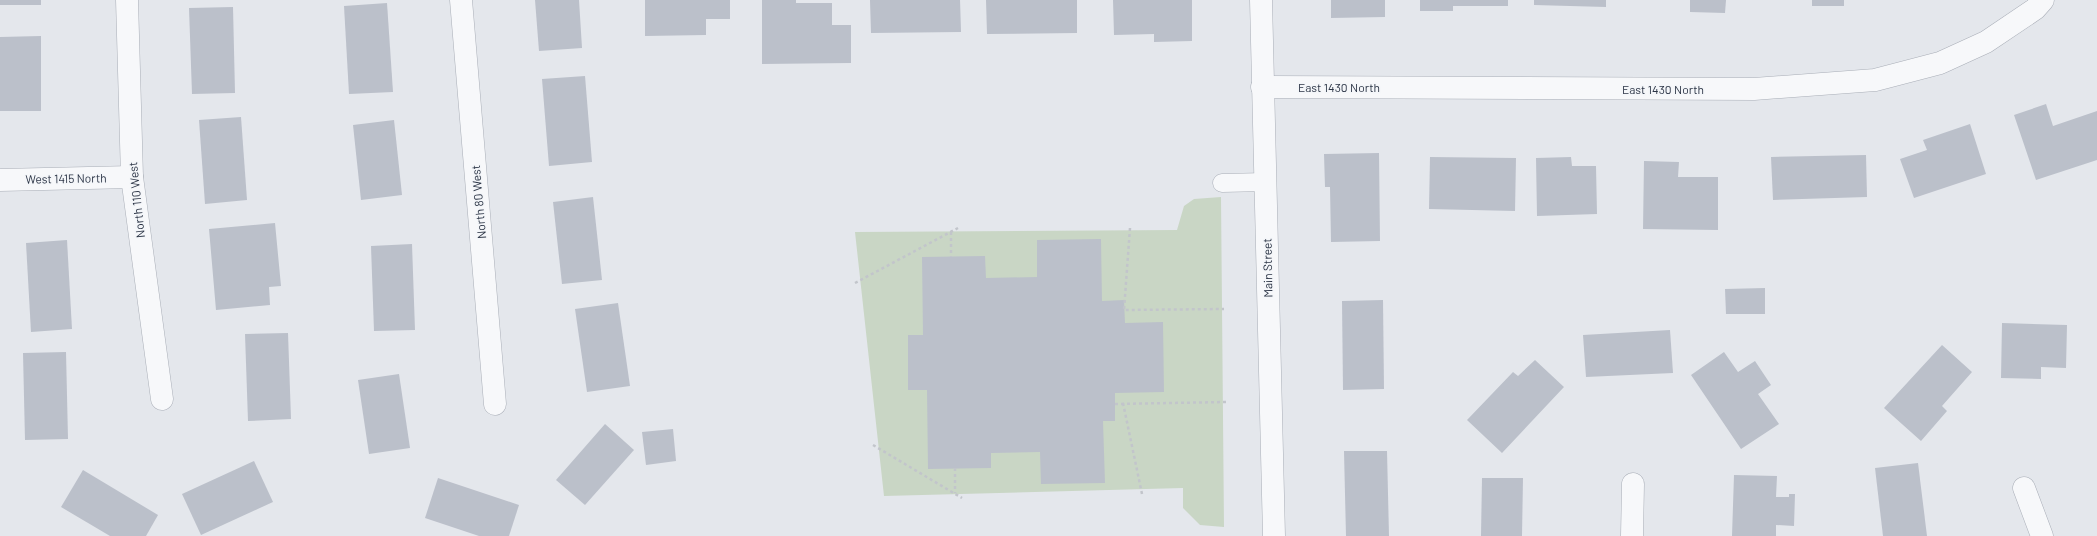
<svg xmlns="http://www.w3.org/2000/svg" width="2097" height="536" font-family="Barlow,sans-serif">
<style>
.green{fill:#c9d6c5}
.building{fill:#bbc0ca}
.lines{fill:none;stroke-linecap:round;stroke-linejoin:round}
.service-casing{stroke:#a9aeb7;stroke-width:19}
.minor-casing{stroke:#a9aeb7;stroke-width:23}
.tertiary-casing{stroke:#a9aeb7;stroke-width:23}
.path{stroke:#c2c5cb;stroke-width:2.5;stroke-dasharray:3 3;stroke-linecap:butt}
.service{stroke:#f7f8fa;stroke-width:18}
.minor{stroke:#f7f8fa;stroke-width:22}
.tertiary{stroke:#f7f8fa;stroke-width:22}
.labels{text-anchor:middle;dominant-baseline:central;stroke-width:3;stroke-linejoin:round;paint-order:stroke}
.street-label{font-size:12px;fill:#2b3445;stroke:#f4f6f9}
</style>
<rect width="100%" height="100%" fill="#e4e7ec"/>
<polygon class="green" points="1221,197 1224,527 1200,525 1183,508 1183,488 884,496 855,232 1177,230 1184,206 1194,199"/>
<g class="building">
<rect x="0" y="0" width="41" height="5"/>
<polygon points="535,0 579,0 582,48 539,51"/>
<polygon points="645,0 730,0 730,19 706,19 706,35 645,36"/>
<polygon points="762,0 796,0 796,3 832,3 832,25 851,25 851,63 762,64"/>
<polygon points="870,0 960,0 961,32 871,33"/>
<polygon points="986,0 1077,0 1077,33 987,34"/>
<polygon points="1113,0 1192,0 1192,41 1154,42 1154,34 1114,35"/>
<polygon points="1331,0 1385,0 1385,17 1331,18"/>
<polygon points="1420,0 1508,0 1508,6 1453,6 1453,11 1420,11"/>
<polygon points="1534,0 1606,0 1606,7 1534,5"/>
<polygon points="1690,0 1726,0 1725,13 1690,12"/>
<rect x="1812" y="0" width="32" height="6"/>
<polygon points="387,3 393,92 349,94 344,6"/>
<polygon points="233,7 235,93 192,94 189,8"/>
<polygon points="41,36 41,111 0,111 0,37"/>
<polygon points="585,76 592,162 549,166 542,79"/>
<polygon points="2046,104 2053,126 2097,111 2097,160 2036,180 2014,115"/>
<polygon points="241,117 247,200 205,204 199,120"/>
<polygon points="394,120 402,195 361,200 353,125"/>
<polygon points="1970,124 1986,174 1914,198 1900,159 1927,150 1923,140"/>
<polygon points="1379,153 1380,241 1331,242 1330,187 1325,187 1324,154"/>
<polygon points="1866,155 1867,197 1773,200 1771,157"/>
<polygon points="1430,157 1516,158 1515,211 1429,209"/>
<polygon points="1571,157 1572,166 1596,166 1597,214 1537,216 1536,158"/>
<polygon points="1644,161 1679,162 1678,177 1718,177 1718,230 1643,229"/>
<polygon points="593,197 602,280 562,284 553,202"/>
<polygon points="275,223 281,286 269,287 270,305 216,310 209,229"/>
<polygon points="1101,239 1102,301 1124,300 1125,323 1163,322 1164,392 1115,393 1115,421 1103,421 1105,483 1041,484 1040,452 991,453 991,468 928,469 927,390 908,390 908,335 923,335 922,257 985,256 986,278 1037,277 1037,240"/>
<polygon points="67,240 72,329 31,332 26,243"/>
<polygon points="412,244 415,330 374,331 371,246"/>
<polygon points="1765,288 1765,314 1726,314 1725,289"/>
<polygon points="1383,300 1384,389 1343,390 1342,301"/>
<polygon points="618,303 630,386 587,392 575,309"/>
<polygon points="2002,323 2067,325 2066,368 2041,367 2041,379 2001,378"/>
<polygon points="1670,330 1673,373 1586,377 1583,335"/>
<polygon points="288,333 291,419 248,421 245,334"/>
<polygon points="1942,345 1972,372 1942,406 1947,411 1921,441 1884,408"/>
<polygon points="66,352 68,439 25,440 23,353"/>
<polygon points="1724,352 1738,372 1755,361 1771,385 1758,394 1779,424 1741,449 1691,375"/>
<polygon points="1535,360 1564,387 1502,453 1467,420 1513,372 1518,376"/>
<polygon points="399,374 410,448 369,454 358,380"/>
<polygon points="605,424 634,450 585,505 556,480"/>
<polygon points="673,429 676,461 646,465 642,432"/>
<polygon points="1344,451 1387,451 1389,536 1346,536"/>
<polygon points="254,461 273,502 201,535 182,494"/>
<polygon points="1918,463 1927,536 1883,536 1875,468"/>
<polygon points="83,470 158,515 146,536 110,536 61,507"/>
<polygon points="1734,475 1777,476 1776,497 1789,497 1789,494 1795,494 1794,526 1776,525 1776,536 1732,536"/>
<polygon points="438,478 519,505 509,536 479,536 425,518"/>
<polygon points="1482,478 1523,478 1522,536 1481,536"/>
</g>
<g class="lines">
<g class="service-casing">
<polyline id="service" points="1222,183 1265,182"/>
</g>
<g class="minor-casing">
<g id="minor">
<polyline points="127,0 132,177 162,399"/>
<polyline points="461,0 495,404"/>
<polyline points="1262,87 1754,89 1875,80 1940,63 1986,42 2035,9 2043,0"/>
<polyline points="0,180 132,177"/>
<polyline points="2024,488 2042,536"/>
<polyline points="1632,536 1633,484"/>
</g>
</g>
<g class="tertiary-casing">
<polyline id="tertiary" points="1261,0 1274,536"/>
</g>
<g class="path">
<polyline points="1130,228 1124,310 1224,309"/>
<polyline points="951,232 951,257"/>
<polyline points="855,283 958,228"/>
<polyline points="1123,403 1142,494"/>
<polyline points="1115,404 1226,402"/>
<polyline points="873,445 962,498"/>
<polyline points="955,468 955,493"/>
</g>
<use href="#service" class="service"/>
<use href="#minor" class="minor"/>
<use href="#tertiary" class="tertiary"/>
</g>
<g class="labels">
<g class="street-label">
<text x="1339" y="87">East 1430 North</text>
<text x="1663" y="89">East 1430 North</text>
<text transform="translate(66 178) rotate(-1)">West 1415 North</text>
<text transform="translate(136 200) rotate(-96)">North 110 West</text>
<text transform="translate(478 202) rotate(-95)">North 80 West</text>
<text transform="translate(1267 268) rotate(-91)">Main Street</text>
</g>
</g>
</svg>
